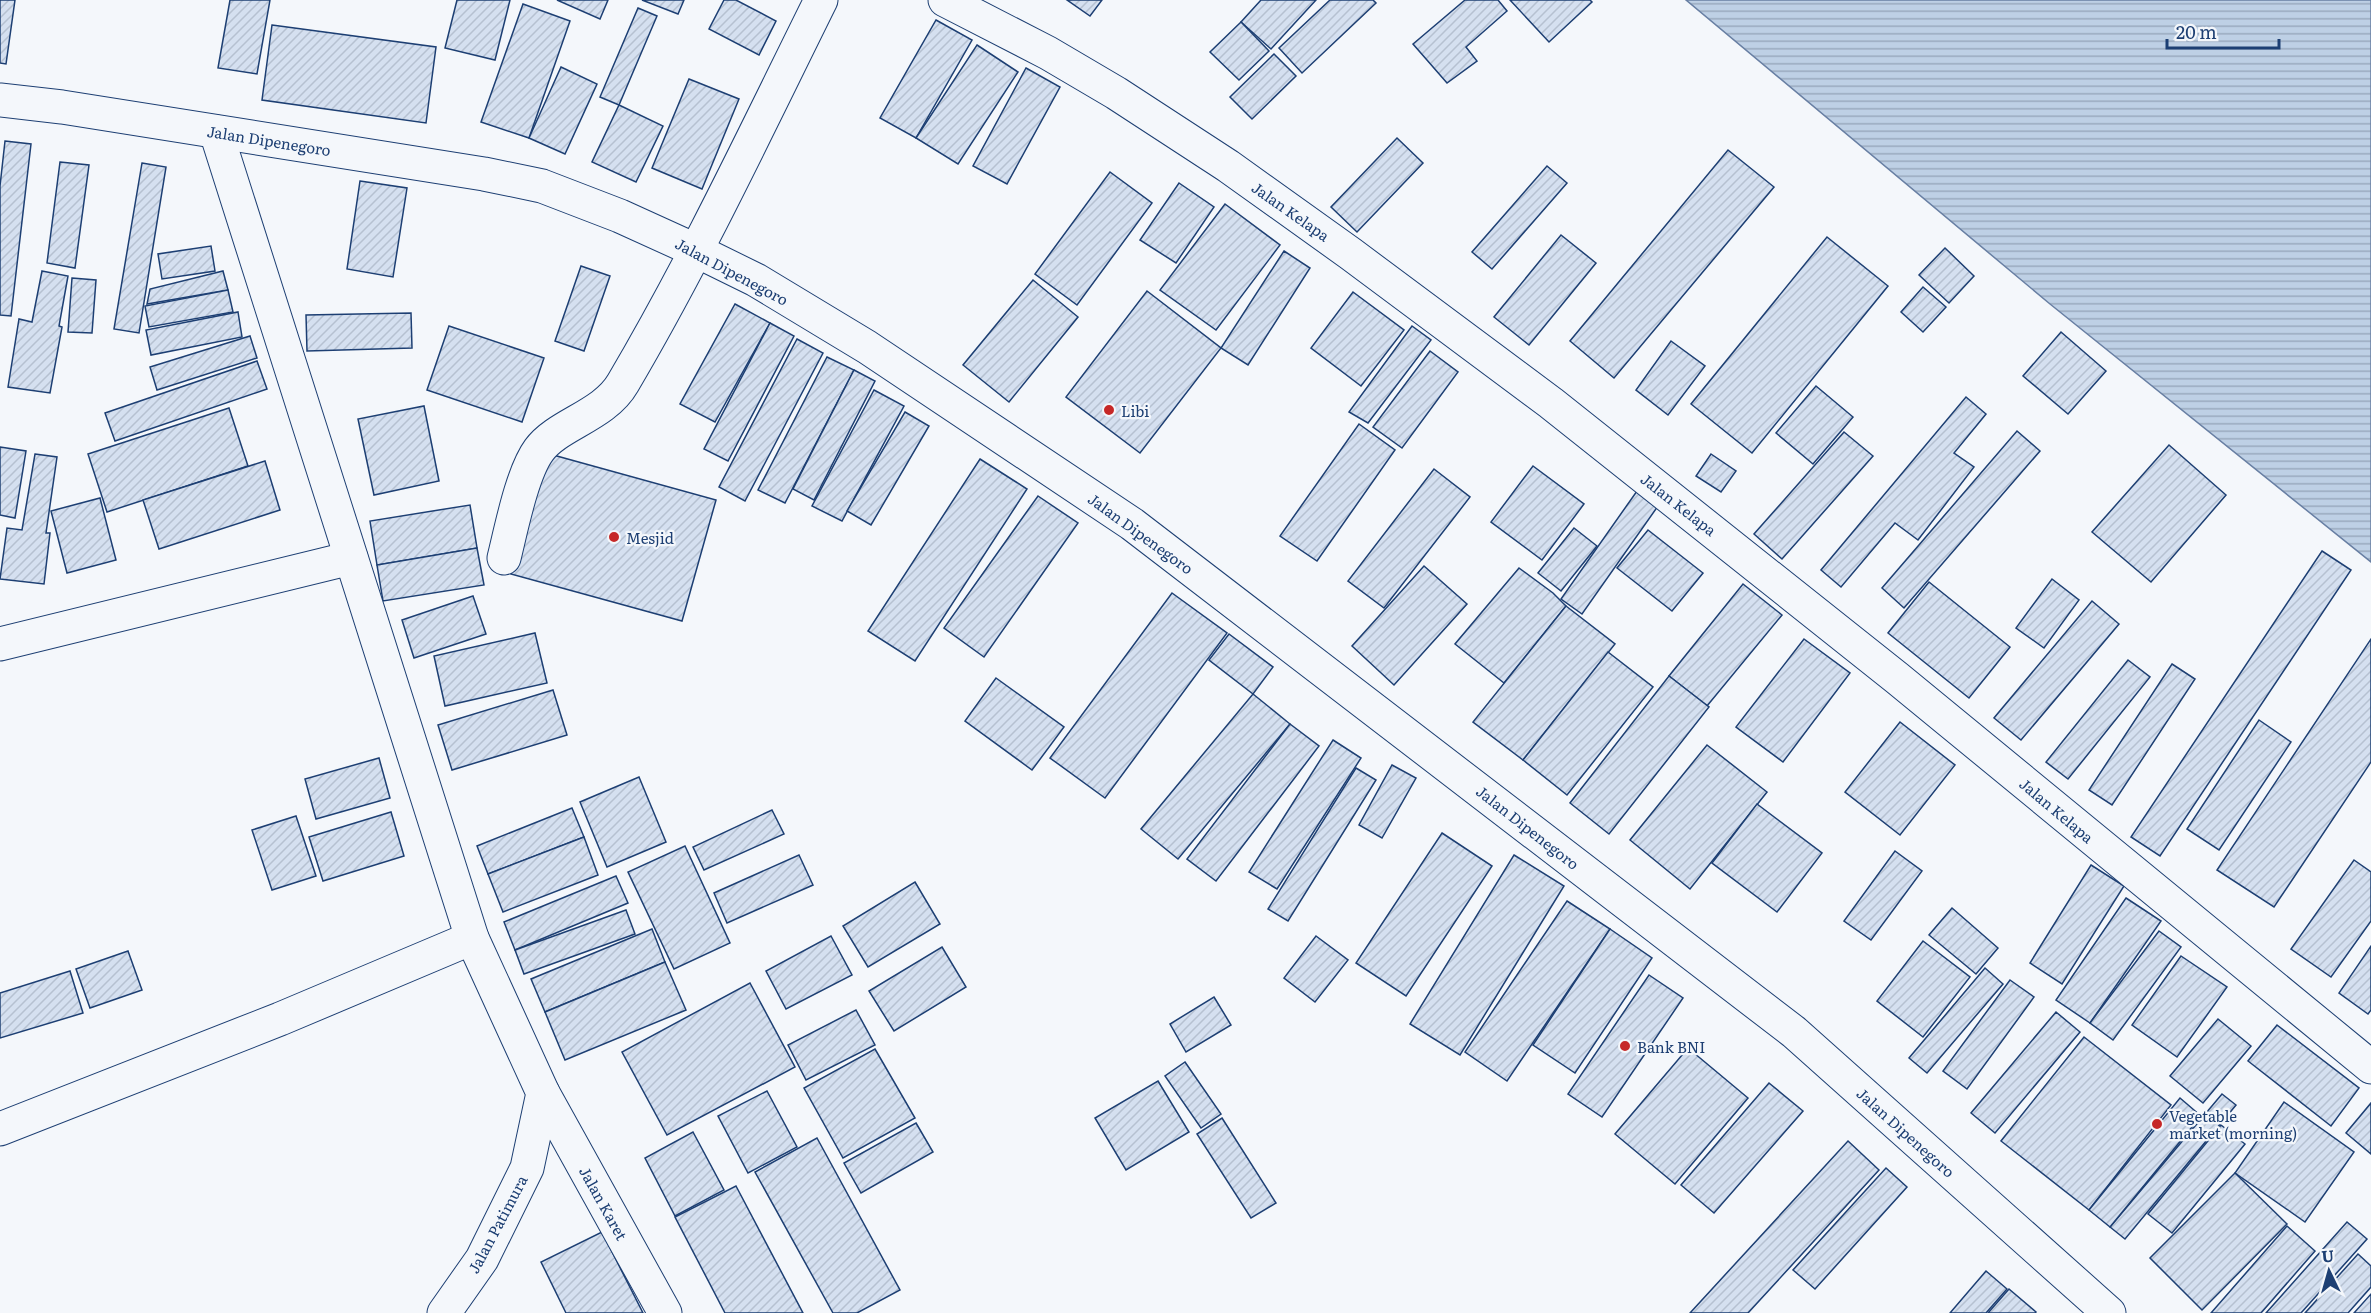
<svg xmlns="http://www.w3.org/2000/svg" width="2371" height="1313" font-family="Literata,serif">
<style>
.water{fill:url(#water-rules);stroke:#687fa3;stroke-width:1.5}
.building{fill:url(#building-hatch);stroke:#1d3f73;stroke-width:1.5}
.lines{fill:none;stroke-linecap:round;stroke-linejoin:round}
.minor-casing{stroke:#1d3f73;stroke-width:35}
.major-casing{stroke:#1d3f73;stroke-width:35}
.highway-casing{stroke:#1d3f73;stroke-width:35}
.minor{stroke:#f4f7fb;stroke-width:33}
.major{stroke:#f4f7fb;stroke-width:33}
.highway{stroke:#f4f7fb;stroke-width:33}
.poi-dot{fill:#c62828;stroke:#f4f7fb;stroke-width:2}
.labels{text-anchor:middle;dominant-baseline:central;stroke-width:4.5;stroke-linejoin:round;paint-order:stroke}
.street-label{font-size:15px;fill:#1d3f73;stroke:#f4f7fb}
.poi-label{font-size:15px;fill:#1d3f73;stroke:#f4f7fb;text-anchor:start}
</style>
<defs>
<pattern id="water-rules" width="6" height="5" patternUnits="userSpaceOnUse" patternTransform="scale(1.5)"><rect width="6" height="5" fill="#bed0e5"/><path d="M0 2.5h6" fill="none" stroke="#9aaabe"/></pattern>
<pattern id="building-hatch" width="6" height="6" patternUnits="userSpaceOnUse" patternTransform="scale(1.5)"><rect width="6" height="6" fill="#d5e0f0"/><path d="M-1 1l2-2M0 6l6-6M5 7l2-2" fill="none" stroke="#b6c1d1"/></pattern>
</defs>
<rect width="100%" height="100%" fill="#f4f7fb"/>
<polygon class="water" points="1686,0 2371,0 2371,562 2050,304"/>
<g class="building">
<polygon points="0,0 15,0 6,64 0,63"/>
<polygon points="230,0 270,0 257,74 218,68"/>
<polygon points="457,0 510,0 495,60 445,48"/>
<polygon points="557,0 608,0 600,19"/>
<polygon points="642,0 684,0 678,14"/>
<polygon points="724,0 736,0 776,21 759,55 709,29"/>
<polygon points="1067,0 1102,0 1090,16"/>
<polygon points="1261,0 1316,0 1271,49 1241,22"/>
<polygon points="1330,0 1373,0 1376,3 1302,73 1279,48"/>
<polygon points="1465,0 1498,0 1507,11 1466,47 1477,61 1447,83 1413,44"/>
<polygon points="1510,0 1590,0 1592,2 1549,42"/>
<polygon points="523,4 570,21 529,138 481,122"/>
<polygon points="638,8 657,16 619,105 600,97"/>
<polygon points="936,20 972,40 916,138 880,118"/>
<polygon points="1241,22 1269,51 1239,80 1210,52"/>
<polygon points="272,25 436,47 426,123 262,100"/>
<polygon points="977,45 1018,72 958,164 916,138"/>
<polygon points="1274,54 1296,76 1252,119 1230,97"/>
<polygon points="561,67 597,84 565,154 529,138"/>
<polygon points="1026,68 1060,87 1007,184 973,166"/>
<polygon points="689,79 739,99 702,189 652,168"/>
<polygon points="619,105 663,126 636,182 592,162"/>
<polygon points="1397,138 1423,163 1357,232 1331,207"/>
<polygon points="5,141 31,144 11,316 0,315 0,186"/>
<polygon points="1728,150 1774,187 1614,378 1570,341"/>
<polygon points="60,162 89,165 75,268 47,263"/>
<polygon points="142,163 166,167 139,333 114,329"/>
<polygon points="1547,166 1567,183 1492,269 1472,252"/>
<polygon points="1110,172 1152,203 1077,305 1035,274"/>
<polygon points="360,181 407,188 393,277 347,269"/>
<polygon points="1179,183 1214,207 1176,263 1140,240"/>
<polygon points="1225,204 1280,245 1216,330 1160,290"/>
<polygon points="1561,235 1596,263 1529,345 1494,317"/>
<polygon points="1827,237 1888,286 1752,453 1691,404"/>
<polygon points="211,246 215,271 162,279 158,254"/>
<polygon points="1945,248 1974,276 1949,303 1919,275"/>
<polygon points="1284,251 1310,268 1248,365 1221,348"/>
<polygon points="581,266 610,276 584,351 555,341"/>
<polygon points="42,271 68,276 59,326 62,327 50,393 8,387 19,319 32,322"/>
<polygon points="223,271 228,290 147,304 150,289"/>
<polygon points="72,278 96,280 92,333 68,332"/>
<polygon points="1033,280 1078,317 1009,402 963,365"/>
<polygon points="1923,287 1946,307 1923,332 1901,312"/>
<polygon points="228,290 233,312 149,327 145,306"/>
<polygon points="1147,291 1221,348 1140,453 1066,397"/>
<polygon points="1353,292 1404,330 1361,386 1311,348"/>
<polygon points="735,304 770,323 715,422 680,404"/>
<polygon points="238,312 242,337 151,355 146,330"/>
<polygon points="411,313 412,348 307,351 306,315"/>
<polygon points="770,323 794,336 728,461 704,449"/>
<polygon points="449,326 544,358 522,422 427,390"/>
<polygon points="1412,326 1431,340 1368,423 1349,412"/>
<polygon points="2061,332 2106,371 2068,414 2023,376"/>
<polygon points="250,336 257,358 157,390 150,367"/>
<polygon points="797,339 823,353 745,501 719,487"/>
<polygon points="1671,341 1705,366 1668,415 1636,390"/>
<polygon points="1430,351 1458,372 1402,448 1373,427"/>
<polygon points="827,357 854,370 785,503 758,490"/>
<polygon points="257,361 267,389 115,441 105,413"/>
<polygon points="854,370 875,381 814,500 793,489"/>
<polygon points="1816,386 1853,417 1813,464 1776,433"/>
<polygon points="874,390 904,406 842,521 812,506"/>
<polygon points="1966,397 1986,414 1954,453 1974,467 1918,540 1895,523 1841,587 1821,570"/>
<polygon points="424,406 439,481 374,495 358,419"/>
<polygon points="229,408 248,466 107,512 88,454"/>
<polygon points="905,412 929,426 871,525 847,511"/>
<polygon points="1359,424 1395,450 1317,561 1280,536"/>
<polygon points="2017,431 2040,451 1904,608 1882,588"/>
<polygon points="1844,432 1873,456 1782,559 1754,534"/>
<polygon points="2169,445 2226,495 2151,582 2092,532"/>
<polygon points="0,447 26,451 15,518 0,515"/>
<polygon points="546,453 716,500 682,621 511,574"/>
<polygon points="35,454 57,457 46,533 50,533 44,584 0,579 7,528 22,530"/>
<polygon points="1711,454 1736,471 1721,492 1696,476"/>
<polygon points="980,459 1027,489 915,661 868,631"/>
<polygon points="265,461 280,510 159,549 143,500"/>
<polygon points="1533,466 1584,504 1542,560 1491,522"/>
<polygon points="1434,469 1470,497 1384,608 1348,581"/>
<polygon points="1637,491 1658,506 1582,614 1561,599"/>
<polygon points="1038,496 1078,523 984,657 944,628"/>
<polygon points="100,498 116,560 67,573 51,511"/>
<polygon points="470,505 477,548 377,565 370,521"/>
<polygon points="1574,528 1597,546 1561,591 1538,573"/>
<polygon points="1648,530 1703,573 1672,611 1617,568"/>
<polygon points="477,548 484,585 383,601 377,565"/>
<polygon points="2322,551 2351,570 2160,856 2131,837"/>
<polygon points="1424,566 1467,604 1394,685 1352,646"/>
<polygon points="1519,568 1553,593 1566,606 1504,683 1455,644"/>
<polygon points="2052,579 2079,600 2044,648 2016,628"/>
<polygon points="1929,582 2010,647 1969,698 1888,633"/>
<polygon points="1743,584 1782,615 1707,706 1669,676"/>
<polygon points="1172,593 1227,633 1105,798 1050,758"/>
<polygon points="473,596 486,634 414,658 402,620"/>
<polygon points="2092,601 2119,624 2021,740 1994,718"/>
<polygon points="1566,606 1615,644 1523,760 1473,722"/>
<polygon points="535,633 547,683 445,706 434,656"/>
<polygon points="1229,634 1273,667 1253,694 1209,660"/>
<polygon points="1804,639 1850,673 1783,762 1736,727"/>
<polygon points="2371,639 2371,762 2274,907 2217,870"/>
<polygon points="1608,652 1653,687 1567,795 1523,760"/>
<polygon points="2128,660 2150,677 2068,779 2046,762"/>
<polygon points="2172,664 2195,679 2112,805 2089,790"/>
<polygon points="1669,676 1709,707 1609,834 1570,803"/>
<polygon points="996,678 1064,727 1032,770 965,721"/>
<polygon points="553,690 567,735 452,770 438,725"/>
<polygon points="1253,694 1290,724 1178,859 1141,829"/>
<polygon points="2259,720 2291,742 2219,850 2187,829"/>
<polygon points="1900,722 1955,765 1900,835 1845,792"/>
<polygon points="1290,724 1319,746 1216,881 1187,859"/>
<polygon points="1333,740 1361,758 1277,889 1249,872"/>
<polygon points="1707,745 1767,792 1690,889 1630,840"/>
<polygon points="379,758 390,798 316,819 305,779"/>
<polygon points="1392,765 1416,778 1382,838 1359,825"/>
<polygon points="1356,768 1376,780 1288,921 1268,909"/>
<polygon points="639,777 666,842 607,867 580,802"/>
<polygon points="1757,804 1822,853 1777,912 1712,863"/>
<polygon points="572,808 584,837 488,874 477,846"/>
<polygon points="772,810 784,834 704,870 693,847"/>
<polygon points="391,812 404,856 323,881 309,837"/>
<polygon points="296,816 316,876 272,890 252,830"/>
<polygon points="1442,833 1492,866 1406,996 1356,963"/>
<polygon points="584,837 598,875 503,912 488,874"/>
<polygon points="685,846 730,943 674,969 628,872"/>
<polygon points="1895,851 1922,871 1871,940 1844,921"/>
<polygon points="799,855 813,885 727,923 714,893"/>
<polygon points="1514,855 1564,886 1460,1055 1410,1024"/>
<polygon points="2354,860 2371,872 2371,921 2331,977 2291,949"/>
<polygon points="2091,865 2124,886 2062,984 2030,963"/>
<polygon points="616,876 628,903 515,950 504,922"/>
<polygon points="915,882 940,924 868,967 843,926"/>
<polygon points="2126,898 2161,921 2090,1023 2056,1000"/>
<polygon points="1567,901 1610,929 1507,1081 1465,1052"/>
<polygon points="1952,908 1998,948 1976,974 1929,935"/>
<polygon points="626,910 635,934 524,974 515,950"/>
<polygon points="652,929 665,962 545,1012 531,979"/>
<polygon points="1610,929 1652,958 1575,1073 1533,1045"/>
<polygon points="2159,931 2181,947 2113,1040 2090,1023"/>
<polygon points="831,936 852,975 786,1009 766,971"/>
<polygon points="1316,936 1348,960 1315,1002 1284,978"/>
<polygon points="1923,941 1970,977 1923,1037 1877,1001"/>
<polygon points="2371,946 2371,1010 2368,1014 2339,993"/>
<polygon points="942,947 966,987 894,1031 869,991"/>
<polygon points="128,951 142,990 90,1008 76,969"/>
<polygon points="2181,956 2227,987 2177,1057 2132,1025"/>
<polygon points="665,962 686,1010 565,1060 545,1012"/>
<polygon points="1985,968 2003,984 1927,1073 1909,1058"/>
<polygon points="70,971 83,1013 0,1038 0,993"/>
<polygon points="1649,975 1683,998 1602,1117 1568,1094"/>
<polygon points="2010,980 2034,997 1967,1089 1943,1071"/>
<polygon points="750,983 795,1067 667,1135 622,1052"/>
<polygon points="1214,997 1231,1025 1186,1052 1170,1024"/>
<polygon points="856,1010 875,1045 806,1080 788,1045"/>
<polygon points="2056,1012 2080,1032 1995,1133 1971,1113"/>
<polygon points="2218,1019 2251,1046 2203,1103 2170,1076"/>
<polygon points="2277,1025 2359,1088 2331,1126 2248,1061"/>
<polygon points="2084,1037 2171,1105 2089,1210 2001,1141"/>
<polygon points="1688,1048 1748,1098 1675,1184 1615,1134"/>
<polygon points="875,1049 915,1118 843,1158 804,1088"/>
<polygon points="1185,1062 1221,1114 1201,1128 1165,1076"/>
<polygon points="1158,1081 1189,1132 1126,1170 1095,1118"/>
<polygon points="1769,1083 1803,1111 1714,1213 1681,1185"/>
<polygon points="767,1091 797,1147 748,1173 718,1116"/>
<polygon points="2222,1094 2236,1105 2125,1239 2110,1227"/>
<polygon points="2180,1098 2201,1116 2110,1227 2089,1210"/>
<polygon points="2284,1102 2354,1152 2305,1222 2235,1173"/>
<polygon points="2371,1103 2371,1154 2346,1133"/>
<polygon points="1222,1118 1276,1203 1251,1218 1197,1134"/>
<polygon points="916,1123 933,1152 861,1193 844,1163"/>
<polygon points="2221,1125 2245,1144 2172,1233 2148,1214"/>
<polygon points="693,1132 724,1190 675,1216 645,1158"/>
<polygon points="817,1138 900,1290 857,1313 833,1313 755,1172"/>
<polygon points="1848,1141 1879,1170 1748,1313 1690,1313"/>
<polygon points="1886,1168 1907,1187 1815,1289 1793,1270"/>
<polygon points="2235,1173 2287,1224 2202,1310 2150,1258"/>
<polygon points="736,1186 803,1313 725,1313 675,1217"/>
<polygon points="2347,1222 2367,1239 2301,1313 2266,1313"/>
<polygon points="2287,1226 2315,1251 2261,1313 2211,1313"/>
<polygon points="602,1232 643,1313 566,1313 541,1262"/>
<polygon points="2358,1254 2371,1266 2371,1287 2348,1313 2305,1313"/>
<polygon points="1986,1271 2007,1289 1986,1313 1950,1313"/>
<polygon points="2009,1289 2036,1312 2035,1313 1988,1313"/>
<polygon points="2371,1294 2371,1313 2354,1313"/>
</g>
<g class="lines">
<g class="minor-casing">
<g id="minor">
<path d="M 504,558 C 511,530 522,473 539,450 C 558,424 604,416 623,383 C 696,259 757,129 821,0"/>
<polyline points="0,644 351,558"/>
<polyline points="543,1093 665,1313"/>
<polyline points="0,1129 280,1019 472,938"/>
</g>
</g>
<g class="major-casing">
<g id="major">
<polyline points="945,0 1048,53 1116,93 1228,166 1351,254 1551,403 1897,678 2371,1067"/>
<polyline points="216,132 472,938 543,1093 527,1168 482,1259 444,1313"/>
</g>
</g>
<g class="highway-casing">
<polyline id="highway" points="0,100 62,107 484,174 542,186 620,216 697,251 756,280 867,347 1132,524 1794,1032 2109,1313"/>
</g>
<use href="#minor" class="minor"/>
<use href="#major" class="major"/>
<use href="#highway" class="highway"/>
</g>
<g class="poi-dot">
<circle cx="1109" cy="410" r="6"/>
<circle cx="614" cy="537" r="6"/>
<circle cx="1625" cy="1046" r="6"/>
<circle cx="2157" cy="1124" r="6"/>
</g>
<g class="labels">
<g class="street-label">
<text transform="translate(269 140) rotate(9)">Jalan Dipenegoro</text>
<text transform="translate(1291 211) rotate(35)">Jalan Kelapa</text>
<text transform="translate(732 271) rotate(28)">Jalan Dipenegoro</text>
<text transform="translate(1679 504) rotate(38)">Jalan Kelapa</text>
<text transform="translate(1141 533) rotate(36)">Jalan Dipenegoro</text>
<text transform="translate(2057 810) rotate(40)">Jalan Kelapa</text>
<text transform="translate(1528 827) rotate(38)">Jalan Dipenegoro</text>
<text transform="translate(1906 1132) rotate(42)">Jalan Dipenegoro</text>
<text transform="translate(604 1203) rotate(61)">Jalan Karet</text>
<text transform="translate(497 1224) rotate(-62)">Jalan Patimura</text>
</g>
<g class="poi-label">
<text x="1121" y="410">Libi</text>
<text x="626" y="537">Mesjid</text>
<text x="1637" y="1046">Bank BNI</text>
<text x="2169" y="1115">Vegetable<tspan x="2169" dy="17">market (morning)</tspan></text>
</g>
</g>
<g transform="translate(2329 1271) rotate(355)" stroke="#f4f7fb" stroke-width="4.5" paint-order="stroke">
<path d="M0-4.5L10 22L0 15L-10 22Z" fill="#1d3f73"/>
<text y="-9" font-size="16" font-weight="bold" text-anchor="middle" fill="#1d3f73">U</text>
</g>
<path d="M2167 39v9h112v-9" fill="none" stroke="#1d3f73" stroke-width="3"/>
<text x="2176" y="39" font-size="18" fill="#1d3f73" stroke="#f4f7fb" stroke-width="4.5" paint-order="stroke">20 m</text>
</svg>
